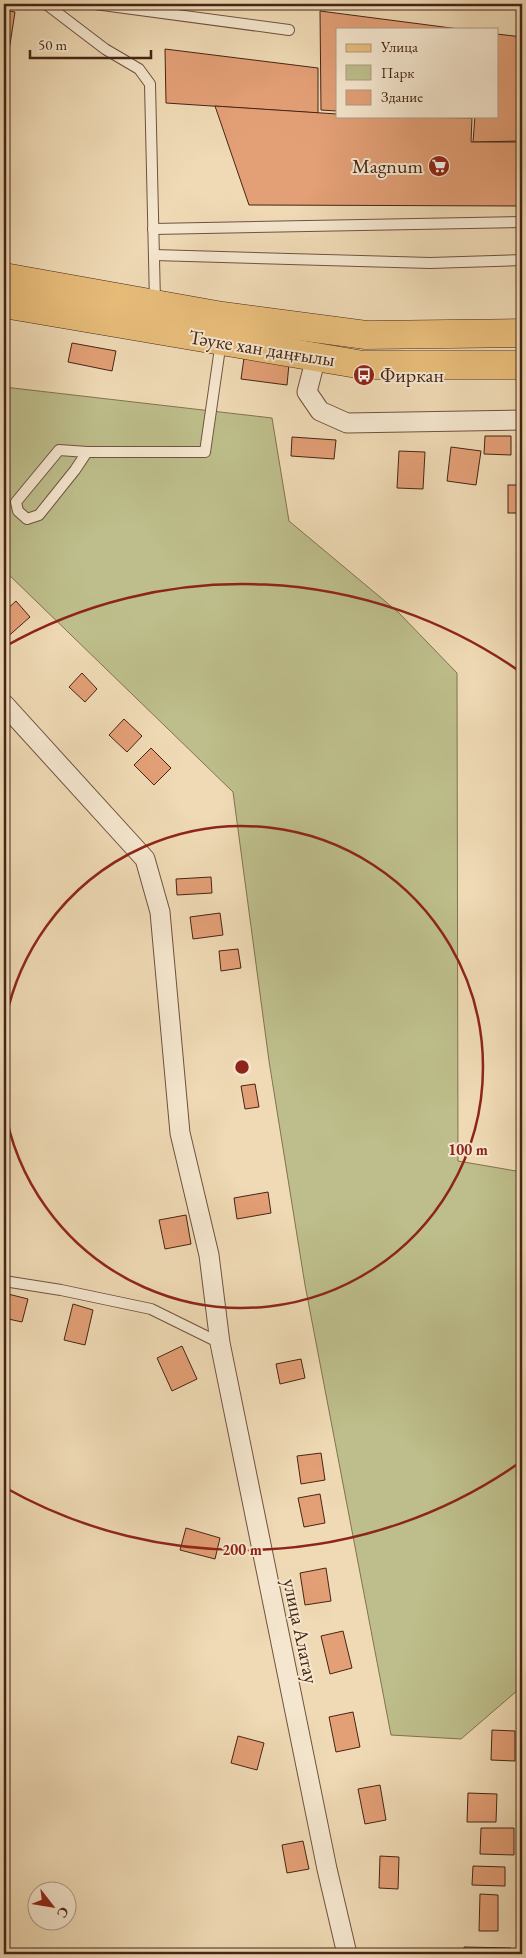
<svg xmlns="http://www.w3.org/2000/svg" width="526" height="1958" font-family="'EB Garamond',serif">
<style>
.green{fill:#bdbe8b;stroke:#827250}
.building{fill:#e39f76;stroke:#462516}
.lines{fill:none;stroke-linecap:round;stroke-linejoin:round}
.service-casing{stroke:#70523e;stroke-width:12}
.minor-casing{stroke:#70523e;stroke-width:21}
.primary-casing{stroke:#462516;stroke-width:29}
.service{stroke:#f5e7cf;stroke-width:10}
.minor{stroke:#f5e7cf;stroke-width:19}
.primary{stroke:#e8bd7a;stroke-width:28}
.ring{fill:none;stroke:#8f2418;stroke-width:2.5}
.labels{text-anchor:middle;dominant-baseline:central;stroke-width:4;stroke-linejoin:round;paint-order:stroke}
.poi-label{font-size:20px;fill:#462516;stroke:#f5e7cf;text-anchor:end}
.street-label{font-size:20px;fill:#462516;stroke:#f5e7cf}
.centre{fill:#8f2418;stroke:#f5e7cf;stroke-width:2.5}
.ring-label{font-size:15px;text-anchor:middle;font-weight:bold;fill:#8f2418;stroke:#f5e7cf;stroke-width:4;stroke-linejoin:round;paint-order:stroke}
</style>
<rect width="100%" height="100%" fill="#efdab5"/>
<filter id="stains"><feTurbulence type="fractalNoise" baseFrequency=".004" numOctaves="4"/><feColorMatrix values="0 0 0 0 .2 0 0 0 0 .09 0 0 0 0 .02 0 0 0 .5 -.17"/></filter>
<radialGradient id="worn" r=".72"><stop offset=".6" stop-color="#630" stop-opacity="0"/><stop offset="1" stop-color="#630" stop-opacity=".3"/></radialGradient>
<polygon class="green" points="4,387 272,418 289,521 398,612 457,673 458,1161 522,1172 522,1621 518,1690 461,1739 391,1735 305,1285 269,1061 233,792 4,570"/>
<g class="building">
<polygon points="4,10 15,12 4,83"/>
<polygon points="320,11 459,29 337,29 337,111 321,110"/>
<polygon points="497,34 522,37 522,141 473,142 475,116 497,116"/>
<polygon points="165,49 318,68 318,113 166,103"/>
<polygon points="215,106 337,114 337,116 472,118 471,142 522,142 522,206 249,205"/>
<polygon points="72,343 116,351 112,371 68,362"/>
<polygon points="244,358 289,364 287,385 241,379"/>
<polygon points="485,436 511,436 511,455 484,454"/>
<polygon points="292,437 336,440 334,459 291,456"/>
<polygon points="451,447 481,451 476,485 447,481"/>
<polygon points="399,451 425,452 423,489 397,488"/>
<rect x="508" y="485" width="14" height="28"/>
<polygon points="16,601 30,617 4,640 4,612"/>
<polygon points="82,673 97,689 85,702 69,687"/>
<polygon points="124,719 142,736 127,752 109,735"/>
<polygon points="151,748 171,768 154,785 134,765"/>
<polygon points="211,877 212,893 177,895 176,879"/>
<polygon points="220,913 223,935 193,939 190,917"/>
<polygon points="238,949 241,968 221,971 219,951"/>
<polygon points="255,1084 259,1107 245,1109 241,1086"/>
<polygon points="268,1192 271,1213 237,1219 234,1198"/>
<polygon points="186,1215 191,1244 165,1249 159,1220"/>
<polygon points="4,1293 28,1299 22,1322 4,1318"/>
<polygon points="73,1304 93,1310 85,1345 64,1340"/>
<polygon points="182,1346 197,1379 172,1391 157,1358"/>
<polygon points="301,1359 305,1378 280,1384 276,1364"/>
<polygon points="321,1453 325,1480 301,1484 297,1456"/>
<polygon points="320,1494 325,1523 304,1527 298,1498"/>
<polygon points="186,1528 220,1538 215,1559 180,1550"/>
<polygon points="326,1568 331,1601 305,1605 300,1573"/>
<polygon points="343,1631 352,1668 330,1674 321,1636"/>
<polygon points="353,1712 360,1747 336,1752 329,1717"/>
<polygon points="492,1730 515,1731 515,1761 491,1760"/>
<polygon points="238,1736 264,1743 257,1770 231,1763"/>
<polygon points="380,1785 386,1820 365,1824 358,1789"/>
<polygon points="468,1793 497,1794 496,1822 467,1822"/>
<polygon points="481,1828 514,1828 514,1855 480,1854"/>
<polygon points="303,1841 309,1869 287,1873 282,1845"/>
<polygon points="380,1856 399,1857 398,1889 379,1888"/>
<polygon points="473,1866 505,1867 505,1886 472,1885"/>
<polygon points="480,1894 498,1895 498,1931 479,1931"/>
<polygon points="464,1947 511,1948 511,1954 464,1954"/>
</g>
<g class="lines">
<g class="service-casing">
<g id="service">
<polyline points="46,4 105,49 139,69 150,84 155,302"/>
<polyline points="95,4 289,30"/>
<polyline points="153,229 522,222"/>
<polyline points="154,255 430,263 522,260"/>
<polyline points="87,452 75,470 39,515 27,519 18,511 16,502 59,450 87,452 205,452 221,341"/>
<polyline points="4,1281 61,1290 151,1309 220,1343"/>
</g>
</g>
<g class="minor-casing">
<g id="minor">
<polyline points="316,357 307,392 320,411 347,423 522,420"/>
<polyline points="4,704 145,859 160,912 180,1133 209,1255 220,1343 327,1869 347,1954"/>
</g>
</g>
<g class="primary-casing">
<g id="primary">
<polyline points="4,277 222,316 366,335 522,333"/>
<polyline points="4,304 363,365 522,365"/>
</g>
</g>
<use href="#service" class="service"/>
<use href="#minor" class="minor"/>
<use href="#primary" class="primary"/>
</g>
<g class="ring">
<path d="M4 1029A241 241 0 1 1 4 1105"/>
<path d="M519 1463A483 483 0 0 1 4 1487M4 647A483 483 0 0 1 519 671"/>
</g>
<defs>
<g id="supermarket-disc" transform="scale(1.125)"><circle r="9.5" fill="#8f2418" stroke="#f5e7cf"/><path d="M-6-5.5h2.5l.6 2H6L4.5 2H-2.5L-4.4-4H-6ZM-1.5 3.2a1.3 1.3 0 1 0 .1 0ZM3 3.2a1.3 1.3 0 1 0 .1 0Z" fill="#fff"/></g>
<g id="bus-disc" transform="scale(1.125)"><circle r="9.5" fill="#8f2418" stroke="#f5e7cf"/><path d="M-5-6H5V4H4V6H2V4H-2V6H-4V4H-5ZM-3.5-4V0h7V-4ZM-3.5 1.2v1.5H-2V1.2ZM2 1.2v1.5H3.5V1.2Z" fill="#fff"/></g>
</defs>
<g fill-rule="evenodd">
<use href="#supermarket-disc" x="439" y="166"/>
<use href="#bus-disc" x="364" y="375"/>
</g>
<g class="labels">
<g class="poi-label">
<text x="423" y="166">Magnum</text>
<text x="380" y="375" text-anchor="start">Фиркан</text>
</g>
<g class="street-label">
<text transform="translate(262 348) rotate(9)">Тәуке хан даңғылы</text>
<text transform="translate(301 1631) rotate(78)">улица Алатау</text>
</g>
</g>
<circle cx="242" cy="1067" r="8" class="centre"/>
<g class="ring-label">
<text x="468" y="1155">100 m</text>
<text x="242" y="1555">200 m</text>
</g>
<rect width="526" height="1958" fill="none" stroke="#efdab5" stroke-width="20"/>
<rect x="5" y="5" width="516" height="1948" fill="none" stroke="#462516" stroke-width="2.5"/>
<rect x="10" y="10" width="506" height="1938" fill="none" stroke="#462516"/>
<rect x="336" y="28" width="162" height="90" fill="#f5e7cf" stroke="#af9985"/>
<rect x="346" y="44" width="25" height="8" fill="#e8bd7a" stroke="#af9985"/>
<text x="381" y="52" font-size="15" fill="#462516">Улица</text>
<rect x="346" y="65" width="25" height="15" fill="#bdbe8b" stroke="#af9985"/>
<text x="381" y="78" font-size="15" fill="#462516">Парк</text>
<rect x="346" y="90" width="25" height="15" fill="#e39f76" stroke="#af9985"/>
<text x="381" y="102" font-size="15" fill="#462516">Здание</text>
<g transform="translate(52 1906) rotate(121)"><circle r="24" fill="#f5e7cf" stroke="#af9985"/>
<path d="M0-4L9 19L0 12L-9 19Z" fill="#8f2418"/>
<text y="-8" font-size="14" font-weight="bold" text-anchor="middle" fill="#462516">С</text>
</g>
<path d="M30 50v8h121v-8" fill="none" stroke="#462516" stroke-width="2.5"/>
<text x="38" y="50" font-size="15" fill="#462516" stroke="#f5e7cf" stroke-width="4" paint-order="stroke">50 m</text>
<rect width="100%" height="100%" filter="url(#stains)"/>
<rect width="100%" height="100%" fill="url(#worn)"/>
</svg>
